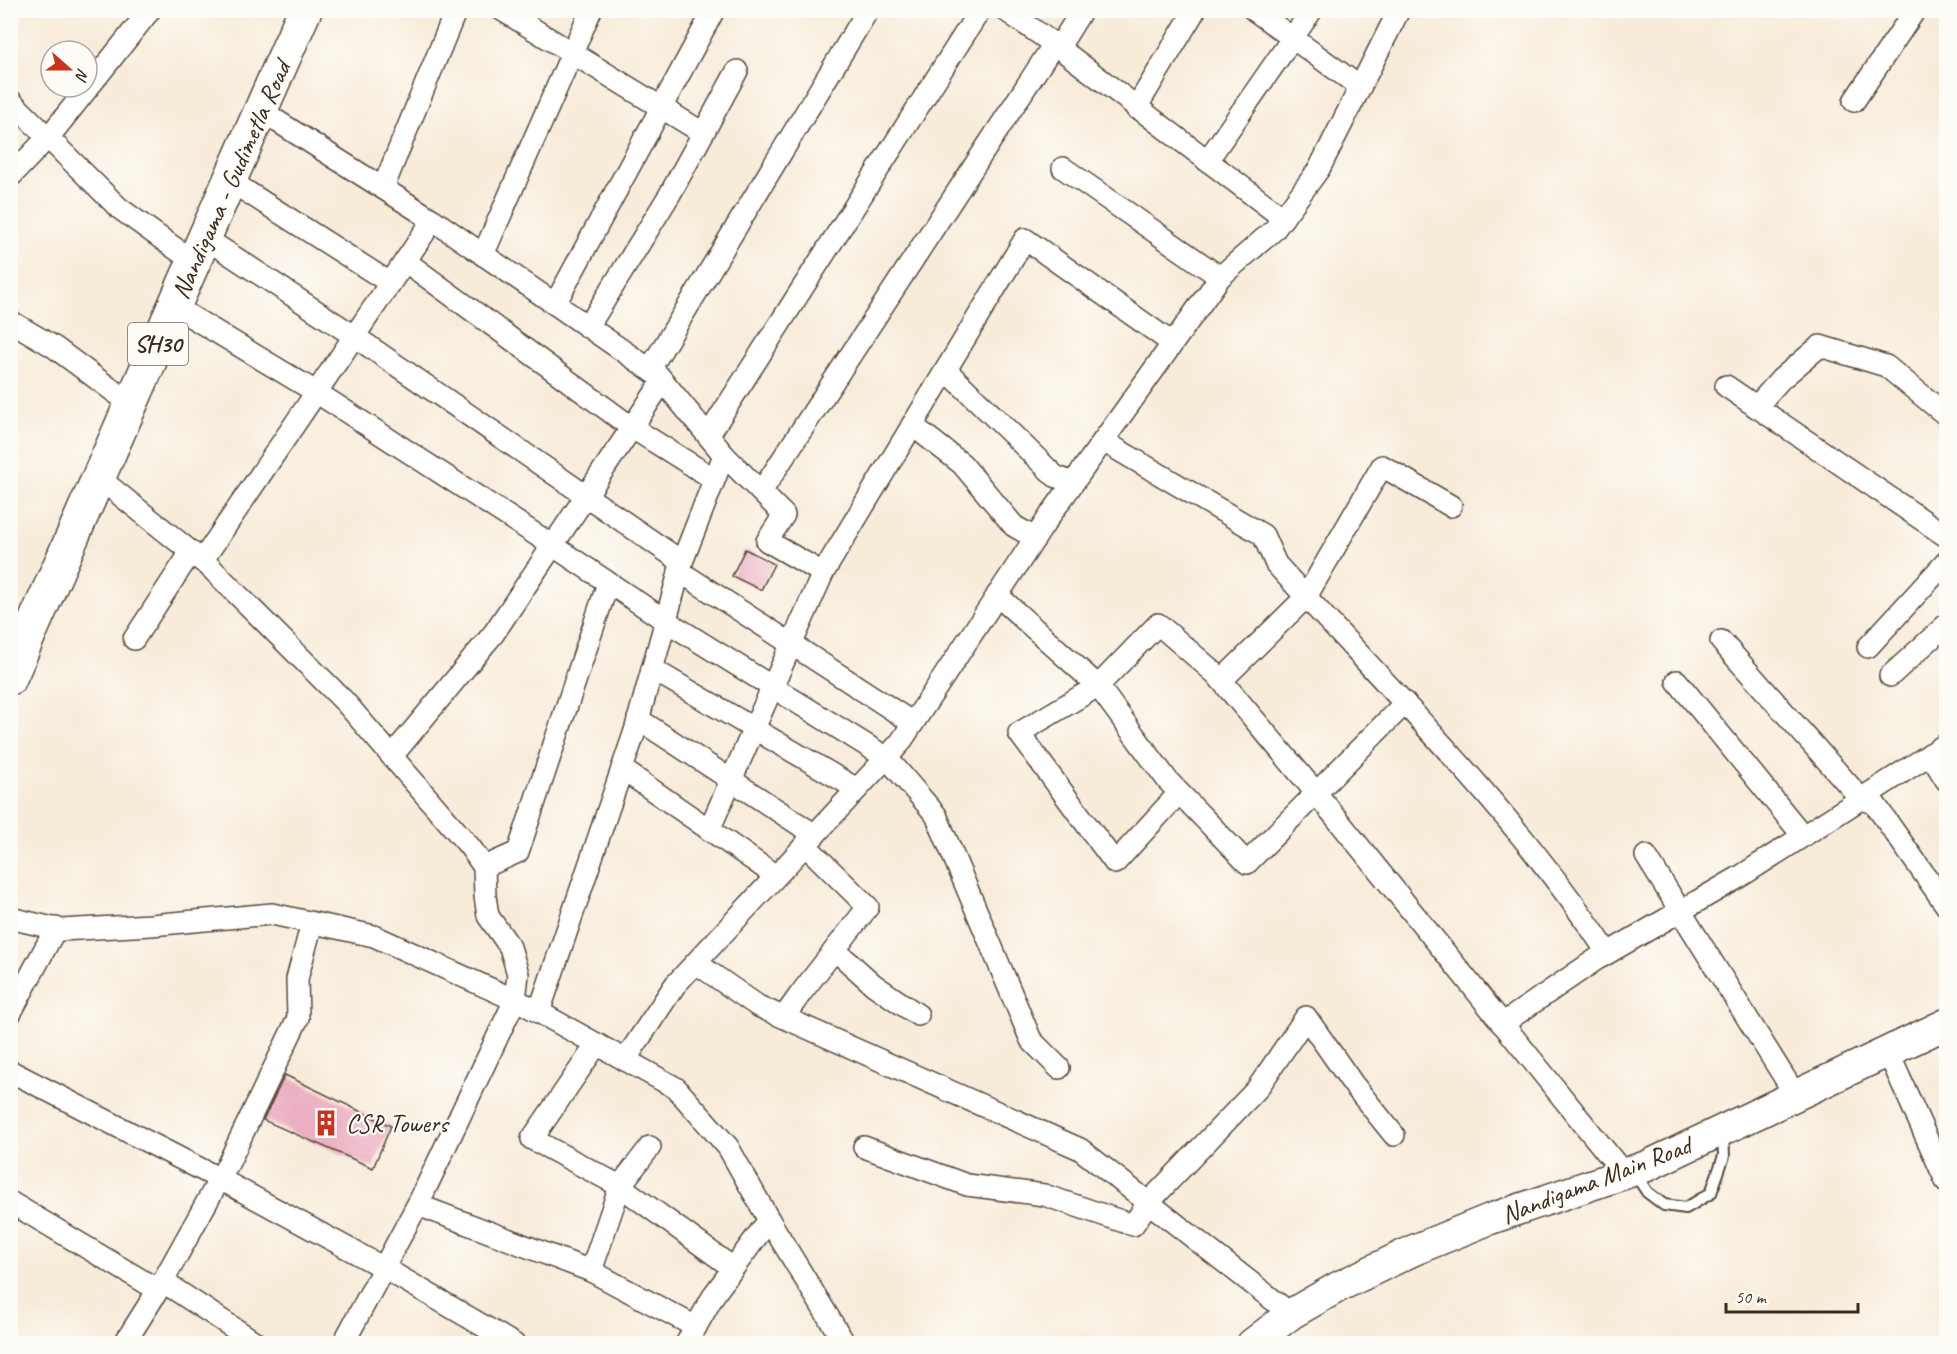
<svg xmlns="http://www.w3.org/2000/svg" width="1957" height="1354" font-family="Caveat,sans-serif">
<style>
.building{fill:#ebaec2}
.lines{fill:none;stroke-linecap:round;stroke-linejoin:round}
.lane-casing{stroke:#57473a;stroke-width:14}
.street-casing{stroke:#57473a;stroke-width:24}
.secondary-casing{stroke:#57473a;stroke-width:33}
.primary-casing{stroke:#57473a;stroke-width:36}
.lane{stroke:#fff;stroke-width:10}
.street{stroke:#fff;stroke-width:21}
.secondary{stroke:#fff;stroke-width:30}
.primary{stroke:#fff;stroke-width:33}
.labels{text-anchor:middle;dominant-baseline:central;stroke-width:4.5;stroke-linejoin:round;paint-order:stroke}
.shield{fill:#fdfcf7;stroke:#75695f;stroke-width:1.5}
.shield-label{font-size:24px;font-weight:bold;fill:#3b2a1e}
.street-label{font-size:26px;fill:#3b2a1e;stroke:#fdfcf7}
.poi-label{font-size:26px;fill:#3b2a1e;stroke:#fdfcf7;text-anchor:start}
</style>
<rect width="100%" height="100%" fill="#fdfcf7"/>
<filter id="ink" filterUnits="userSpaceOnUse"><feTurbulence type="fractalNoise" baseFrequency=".0167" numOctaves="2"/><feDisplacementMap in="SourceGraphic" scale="12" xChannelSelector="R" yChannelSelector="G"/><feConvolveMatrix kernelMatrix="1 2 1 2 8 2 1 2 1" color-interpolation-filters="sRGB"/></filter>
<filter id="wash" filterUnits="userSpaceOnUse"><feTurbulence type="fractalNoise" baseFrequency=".008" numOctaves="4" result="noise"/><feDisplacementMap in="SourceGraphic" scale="24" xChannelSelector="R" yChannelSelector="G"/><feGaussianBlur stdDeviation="1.35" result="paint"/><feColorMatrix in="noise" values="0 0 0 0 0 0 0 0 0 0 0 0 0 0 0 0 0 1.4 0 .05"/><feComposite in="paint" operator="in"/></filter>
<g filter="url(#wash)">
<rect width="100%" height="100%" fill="#f7ebd9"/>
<g id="blocks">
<g class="building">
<polygon points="745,549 774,564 761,590 732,576"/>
<polygon points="285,1075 391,1126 373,1168 263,1120"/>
</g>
</g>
</g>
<g filter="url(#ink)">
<use href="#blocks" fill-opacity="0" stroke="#57473a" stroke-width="1.5"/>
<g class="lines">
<g class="lane-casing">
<polyline id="lane" points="1634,1172 1647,1192 1664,1205 1686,1208 1711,1193 1724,1156 1723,1134"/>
</g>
<g class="street-casing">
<g id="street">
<polyline points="502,10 703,133"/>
<polyline points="1005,10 1054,44 1283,218"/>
<polyline points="1254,10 1360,87"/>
<polyline points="1059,47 1082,10"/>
<polyline points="10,100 119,208 194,262"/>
<polyline points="1854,101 1915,10"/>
<polyline points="1136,108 1195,10"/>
<polyline points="261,111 433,220 658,375 724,455 682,562 635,731 539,1012"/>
<polyline points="1207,161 1312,10"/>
<polyline points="1063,168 1220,277"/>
<polyline points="10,177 52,133 150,10"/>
<polyline points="230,181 390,283"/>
<polyline points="383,188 456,10"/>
<polyline points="205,238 354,336 682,562"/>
<polyline points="483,255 591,10"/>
<polyline points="405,261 631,427 714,479"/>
<polyline points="555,304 714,10"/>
<polyline points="175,307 316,392 552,545 666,621 887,758 936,815 1031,1040 1059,1068"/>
<polyline points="10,321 54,347 131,404"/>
<polyline points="588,327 670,194 737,71"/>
<polyline points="650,369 868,10"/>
<polyline points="946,370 1055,476 1073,483"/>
<polyline points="1726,386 1946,536"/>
<polyline points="1756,407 1781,379 1820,346 1886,366 1946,415"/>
<polyline points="912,425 962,464 1014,526 1035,538"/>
<polyline points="708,436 980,10"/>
<path d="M 1103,441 L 1263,535 L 1276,564 C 1390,690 1513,810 1607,952 L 1502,1024"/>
<polyline points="724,455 784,515 767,541 823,573"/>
<polyline points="99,478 211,568 345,702 470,847 484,867 485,896 488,916 510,947 518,974 515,1000 420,1200 343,1344"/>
<polyline points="761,492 1054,44"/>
<polyline points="202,561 433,220"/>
<polyline points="679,571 913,723"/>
<polyline points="997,595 1098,686 1158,624 1216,674 1312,788 1625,1175"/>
<polyline points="134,639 191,552"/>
<polyline points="1721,641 1861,799 1874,803 1946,905"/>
<polyline points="1868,647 1946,562"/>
<polyline points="652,669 857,789"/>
<polyline points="1890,676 1946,625"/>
<polyline points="1222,680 1306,597 1382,466 1451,506"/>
<polyline points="1677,681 1803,836"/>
<polyline points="638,719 815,835"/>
<polyline points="1930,754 1946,780"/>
<polyline points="392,756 494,633 663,381"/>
<polyline points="622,769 776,876"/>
<polyline points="1179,793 1115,863 1019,733 1098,686 1168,781 1247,863 1405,703"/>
<polyline points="709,830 823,573 1025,239 1172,343"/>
<polyline points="1646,856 1796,1096"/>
<polyline points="484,867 518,852 608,583"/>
<polyline points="10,918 61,930 151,925 272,914 374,936 526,1005 676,1088 728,1147 769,1220 845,1344"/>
<polyline points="835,950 874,985 918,1015"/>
<polyline points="1601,957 1741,876 1946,744"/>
<polyline points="696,963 758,1006 1080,1149 1291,1314"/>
<polyline points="10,1014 56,928"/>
<polyline points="784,1017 801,993 868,907 805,845"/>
<polyline points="597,1044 532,1139 620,1186 733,1268"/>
<polyline points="1888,1052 1946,1181"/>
<polyline points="625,1060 675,985 900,743 1051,514 1220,277 1274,230 1319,169 1399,10"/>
<polyline points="10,1071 220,1179 384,1268 514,1344"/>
<polyline points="864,1147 967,1185 1044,1195 1133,1225 1148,1203 1257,1089 1306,1017 1353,1084 1394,1135"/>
<polyline points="10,1202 158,1290"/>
<polyline points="418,1205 591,1271 696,1327"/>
<polyline points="591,1271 620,1186 650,1147"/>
<polyline points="162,1281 258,1344"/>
<polyline points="124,1344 158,1290 228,1164 298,1018 297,979 312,923"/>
<polyline points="686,1344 715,1293 769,1220"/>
</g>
</g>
<g class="secondary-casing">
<polyline id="secondary" points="1252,1344 1291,1314 1338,1287 1414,1250 1490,1219 1647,1166 1946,1024"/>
</g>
<g class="primary-casing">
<polyline id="primary" points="10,678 305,10"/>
</g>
<use href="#lane" class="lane"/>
<use href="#street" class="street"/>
<use href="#secondary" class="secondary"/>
<use href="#primary" class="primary"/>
</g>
</g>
<defs>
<g id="building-bare" transform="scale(2.07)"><path d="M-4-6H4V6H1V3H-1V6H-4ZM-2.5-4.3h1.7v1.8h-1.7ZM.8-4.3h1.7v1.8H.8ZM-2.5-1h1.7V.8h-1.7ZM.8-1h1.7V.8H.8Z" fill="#c8321e" stroke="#fdfcf7" stroke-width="2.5" paint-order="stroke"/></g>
</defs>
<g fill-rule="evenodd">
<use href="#building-bare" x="326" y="1123"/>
</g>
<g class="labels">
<rect class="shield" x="128" y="323" width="60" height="42" rx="4.5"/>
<g class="shield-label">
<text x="158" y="344">SH30</text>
</g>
<g class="street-label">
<text transform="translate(231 180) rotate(-66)">Nandigama - Gudimetla Road</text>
<text transform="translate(1596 1180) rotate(-21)">Nandigama Main Road</text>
</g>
<g class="poi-label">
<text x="346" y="1123">CSR Towers</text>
</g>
</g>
<rect width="1957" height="1354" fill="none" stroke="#fdfcf7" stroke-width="36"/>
<g transform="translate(69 69) rotate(111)"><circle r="28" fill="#fdfcf7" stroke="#afa8a0" stroke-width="1.5"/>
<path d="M0-4.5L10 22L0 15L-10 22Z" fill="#c8321e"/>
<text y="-9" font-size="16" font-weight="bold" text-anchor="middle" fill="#3b2a1e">N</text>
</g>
<path d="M1726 1303v9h132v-9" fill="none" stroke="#3b2a1e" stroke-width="3"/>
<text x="1735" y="1303" font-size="18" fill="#3b2a1e" stroke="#fdfcf7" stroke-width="4.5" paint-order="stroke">50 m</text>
</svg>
